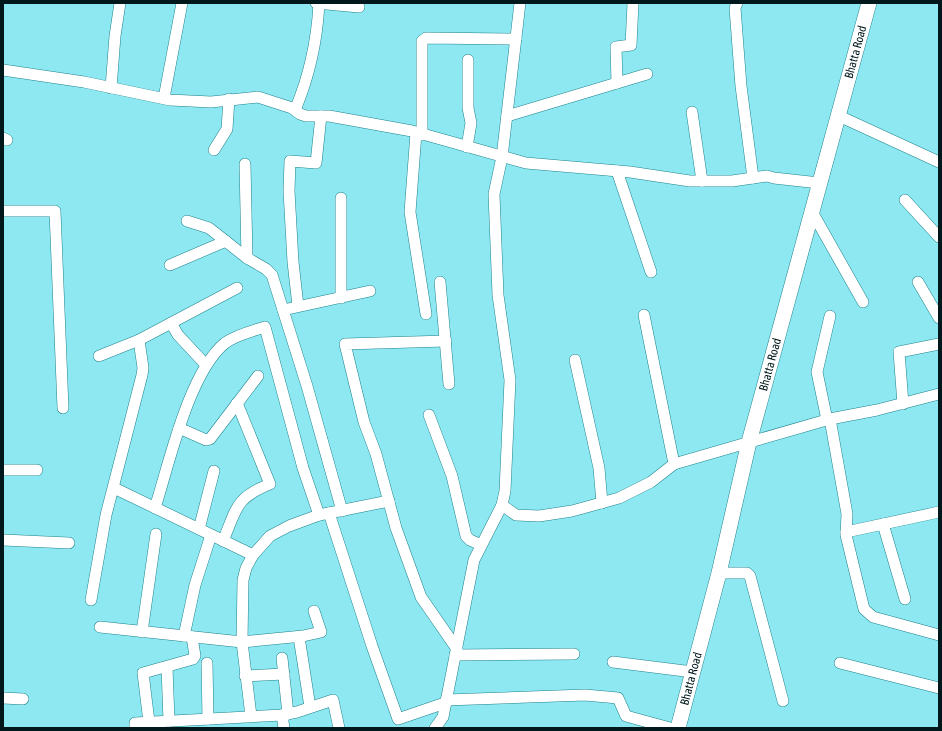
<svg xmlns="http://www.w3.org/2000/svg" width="942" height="731" font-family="'Asap Condensed',sans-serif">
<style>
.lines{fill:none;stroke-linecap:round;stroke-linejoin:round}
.street-casing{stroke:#1e838c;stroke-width:12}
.secondary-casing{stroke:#1e838c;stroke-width:16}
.street{stroke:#fff;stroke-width:11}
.secondary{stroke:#fff;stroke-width:15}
.labels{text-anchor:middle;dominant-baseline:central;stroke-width:3.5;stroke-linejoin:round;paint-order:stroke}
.street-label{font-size:12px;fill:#00181b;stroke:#9af5fe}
</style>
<rect width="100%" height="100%" fill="#8de8f1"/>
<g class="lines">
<g class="street-casing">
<g id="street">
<polyline points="316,3 359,7"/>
<polyline points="737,3 735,8 741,86 753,178"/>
<polyline points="3,70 84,82 170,100 211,102 258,97 292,108 300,114 306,116 329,116 412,131 526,163 630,172 690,181 732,181 767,176 774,178 819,183"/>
<polyline points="617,83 616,47 631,45 633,3"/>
<polyline points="111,88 115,36 120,3"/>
<polyline points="164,98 182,3"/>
<path d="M 295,110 C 309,77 317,40 319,4"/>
<polyline points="692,112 702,181"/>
<polyline points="507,116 647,74"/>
<polyline points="839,116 939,162"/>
<polyline points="416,133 410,212 426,314"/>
<polyline points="422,135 422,41 426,38 516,39"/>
<polyline points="3,138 7,140"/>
<polyline points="467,147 471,123 468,108 468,60"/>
<polyline points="214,150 227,129 229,99"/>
<polyline points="245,164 247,258"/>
<polyline points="617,171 651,272"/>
<polyline points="905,200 939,237"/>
<polyline points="811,210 863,302"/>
<polyline points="3,211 55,211 63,408"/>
<polyline points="187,221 209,228 247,258 266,269 272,275 307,386 342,511"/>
<polyline points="170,265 226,241"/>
<polyline points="440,282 449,384"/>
<polyline points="918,282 939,318"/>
<polyline points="341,298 341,198"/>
<polyline points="298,306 293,262 289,191 290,161 316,163 321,116"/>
<polyline points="283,310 370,291"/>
<polyline points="644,315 674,464"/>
<polyline points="171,323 178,335 206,365"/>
<polyline points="446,341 345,344 364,422 376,454 396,528 421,597 457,649"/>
<polyline points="99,356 139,340 237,288"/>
<polyline points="575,360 599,468 602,503"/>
<polyline points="903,404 899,352 939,344"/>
<polyline points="429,415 452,476 466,536 470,540 481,545"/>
<polyline points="830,419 847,514 846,535 864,609 873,617 939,635"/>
<polyline points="827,420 817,372 830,316"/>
<polyline points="179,428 206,440 210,439 258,376"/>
<polyline points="3,470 37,470"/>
<polyline points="114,488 253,555"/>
<polyline points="502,505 516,515 539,516 572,511 619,498 651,482 674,464 830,419 877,410 939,394"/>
<path d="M 155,508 C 169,464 189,372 225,343 C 236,335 252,331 265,327 L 303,468 L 319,515"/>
<polyline points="329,513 372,646 398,719 445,703"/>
<polyline points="883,524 905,599"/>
<polyline points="199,529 214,471"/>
<polyline points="846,532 939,512"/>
<polyline points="3,540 69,543"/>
<path d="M 223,541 C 237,508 235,498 270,484 L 237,403"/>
<polyline points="719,573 747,573 750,576 783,701"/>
<polyline points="91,600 106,515 142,375 143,368 139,340"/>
<polyline points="100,627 242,642 303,636 321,632 314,611"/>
<polyline points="142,632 156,534"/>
<polyline points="184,636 195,585 211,535"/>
<polyline points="299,637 310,707"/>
<polyline points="455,655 574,654"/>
<polyline points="282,658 288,714"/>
<polyline points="613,662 693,672"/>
<polyline points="207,663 208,719"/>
<polyline points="840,663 939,688"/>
<polyline points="167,667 169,721"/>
<polyline points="245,676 284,674"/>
<polyline points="3,698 23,699"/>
<polyline points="446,700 585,695 618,698 626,716 670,728"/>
<polyline points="282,715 284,728"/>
<polyline points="251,716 242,642 243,580 246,568 253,555 270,536 289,526 319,515 389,501"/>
<polyline points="149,722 143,673 193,659 195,656 192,637"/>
<polyline points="135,728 135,723 282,715 297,712 333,700 339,728"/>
<polyline points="435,728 443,717 474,560 502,505 505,491 510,380 498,295 494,194 502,157 520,3"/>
</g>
</g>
<g class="secondary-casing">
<g id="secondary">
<path id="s1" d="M 678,728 L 719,573 L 749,442 L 869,3"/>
</g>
</g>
<use href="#street" class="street"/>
<use href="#secondary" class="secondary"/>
</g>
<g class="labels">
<g class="street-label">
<text stroke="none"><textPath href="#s1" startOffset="699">Bhatta Road</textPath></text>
<text stroke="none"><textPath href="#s1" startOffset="375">Bhatta Road</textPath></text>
<text stroke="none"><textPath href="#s1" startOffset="51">Bhatta Road</textPath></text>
</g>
</g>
<rect width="942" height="731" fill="none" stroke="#00181b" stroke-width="8"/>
</svg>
